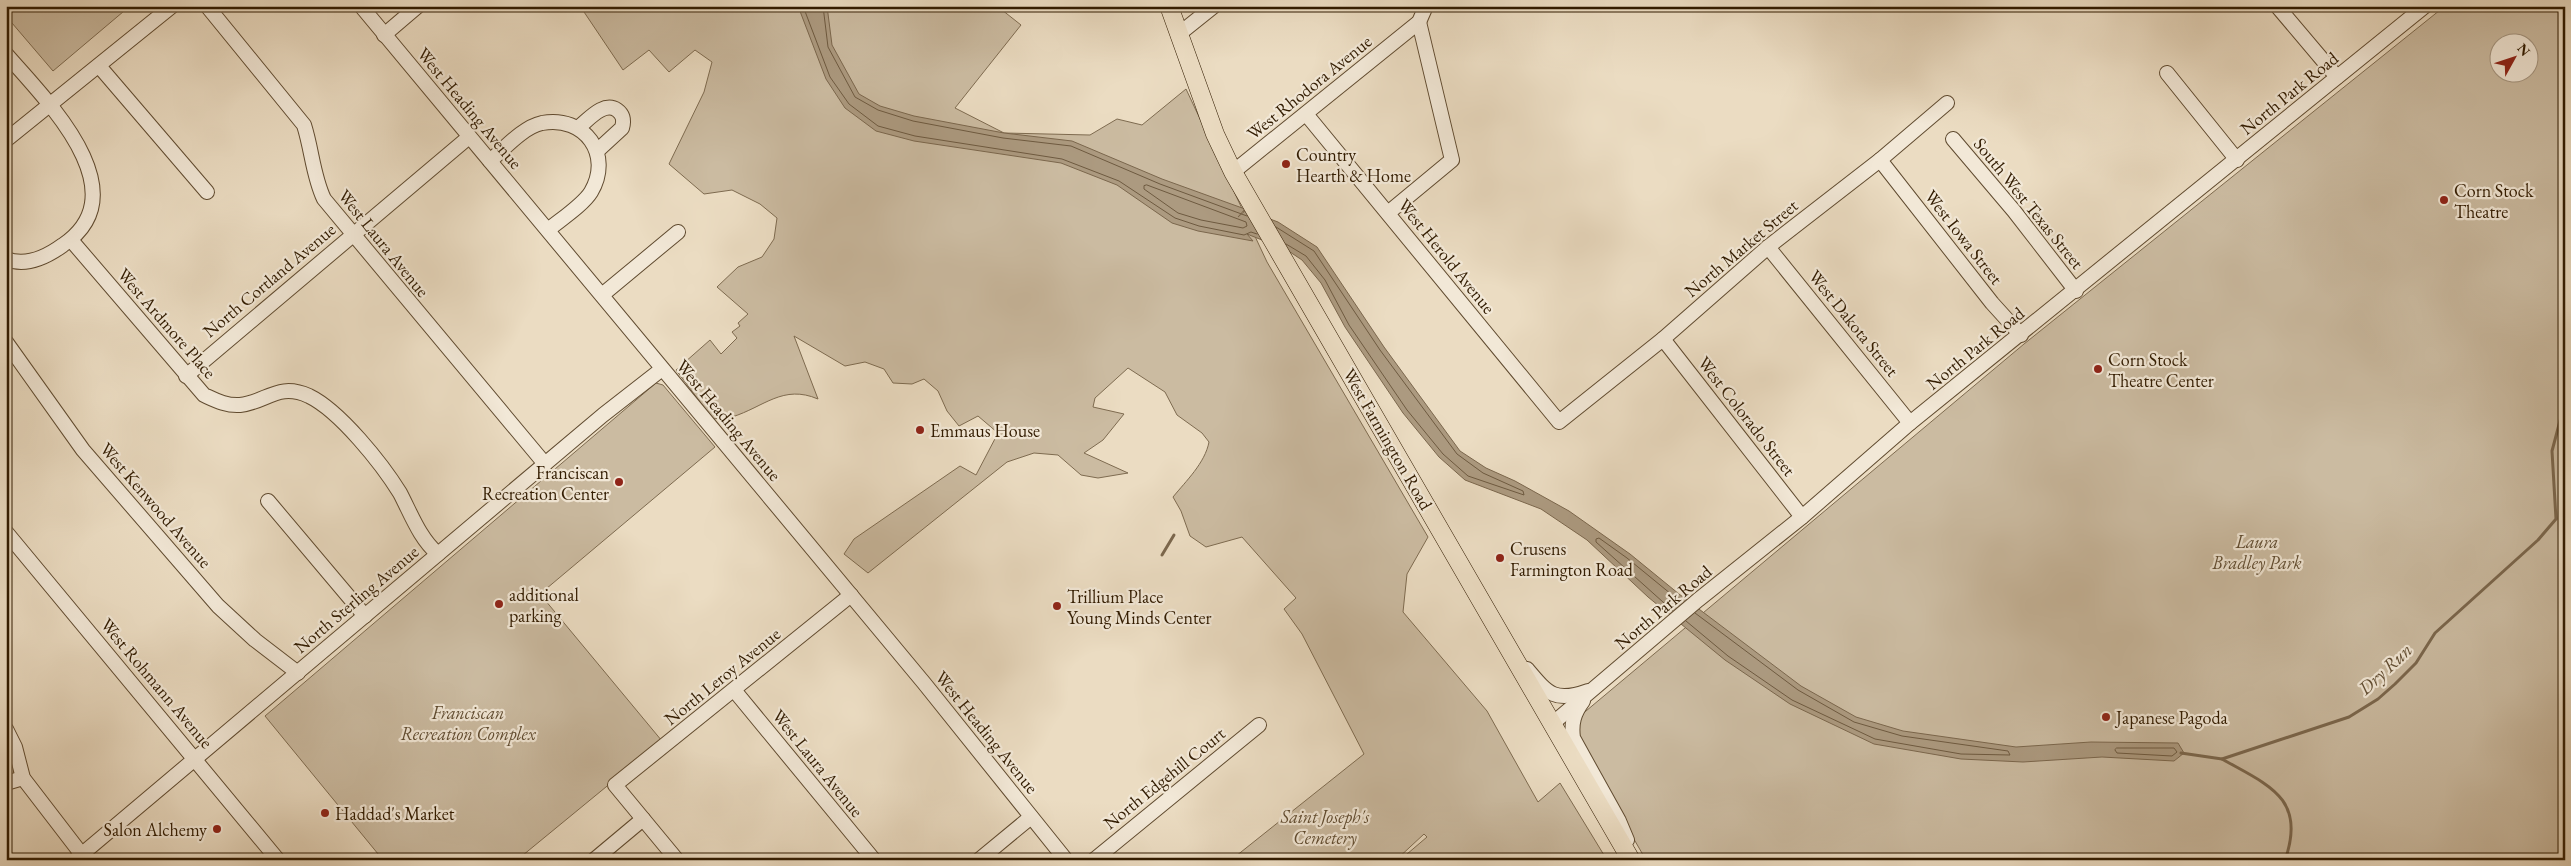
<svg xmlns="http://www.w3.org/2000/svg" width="2571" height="866" font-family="'EB Garamond',serif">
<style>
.green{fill:#cbbba1;stroke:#7e6b50;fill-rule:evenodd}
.water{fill:#ac9a80;stroke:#7b674d}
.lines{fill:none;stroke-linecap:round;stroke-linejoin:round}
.shore{stroke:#6e5a40;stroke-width:1}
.stream{stroke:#7b674d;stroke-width:3}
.minor-casing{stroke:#604b30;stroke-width:16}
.major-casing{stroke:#311b00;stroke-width:19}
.minor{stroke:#f2e8d7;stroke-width:14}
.major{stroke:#ebdcc2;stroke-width:18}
.poi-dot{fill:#8f2418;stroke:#f2e8d7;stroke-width:2}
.labels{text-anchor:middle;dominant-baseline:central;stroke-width:4.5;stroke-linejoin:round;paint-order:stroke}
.street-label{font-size:18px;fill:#311b00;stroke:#f2e8d7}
.poi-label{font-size:18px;fill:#311b00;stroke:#f2e8d7;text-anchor:start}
.park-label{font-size:18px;font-style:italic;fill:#5f4b30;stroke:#f2e8d7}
.water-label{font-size:19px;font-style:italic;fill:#624e33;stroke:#f2e8d7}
</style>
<rect width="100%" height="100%" fill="#ebdcc2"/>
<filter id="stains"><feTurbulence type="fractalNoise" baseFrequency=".004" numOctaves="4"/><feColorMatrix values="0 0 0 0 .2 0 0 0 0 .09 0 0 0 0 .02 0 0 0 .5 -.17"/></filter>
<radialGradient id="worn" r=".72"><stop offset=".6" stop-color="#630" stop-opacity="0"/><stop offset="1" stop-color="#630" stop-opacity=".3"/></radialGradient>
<g class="green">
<polygon points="6,6 130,6 53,71 6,16"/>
<path d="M 580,6 L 997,6 L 1021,25 L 955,108 L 1004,133 L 1090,135 L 1117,119 L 1142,125 L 1186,89 L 1267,262 L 1428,537 L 1407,574 L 1403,612 L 1487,711 L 1538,802 L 1560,783 L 1607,860 L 1400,860 L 1427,837 L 1424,834 L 1396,860 L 1231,860 L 1364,754 L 1302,634 L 1284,609 L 1296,598 L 1242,537 L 1206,547 L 1190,536 L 1181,511 L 1173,497 C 1186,481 1205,463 1209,442 L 1202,433 L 1177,415 L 1165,392 L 1128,368 L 1095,398 L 1093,407 L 1124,414 L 1103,440 L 1084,453 L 1128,473 L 1098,478 L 1081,475 L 1058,455 L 1034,453 L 1007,462 L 868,573 L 844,554 L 854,539 L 960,466 L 976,475 L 998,433 L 978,416 L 959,426 L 947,411 L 938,391 L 924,379 L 912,384 L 893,383 L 884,369 L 865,362 L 845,366 L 794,336 L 818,399 C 783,384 764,407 732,417 C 726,418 719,418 713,419 L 676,370 L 710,340 L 721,354 L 737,338 L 732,332 L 740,326 L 738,323 L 748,314 L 717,287 L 738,267 L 762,257 L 774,239 L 777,218 L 760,204 L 732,190 L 704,194 L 669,164 L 704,92 L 712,62 L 695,50 L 669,72 L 649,50 L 623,70 Z"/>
<path d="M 2445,6 L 2565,6 L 2565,860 L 1646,860 L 1576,739 L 1580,716 L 2024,344 ZM 2498,42 L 2528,42 L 2528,72 L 2498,72 Z"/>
<polygon points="656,383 663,385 715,447 540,594 662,741 517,860 383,860 265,716"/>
</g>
<polygon class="water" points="798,6 827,6 832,45 859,94 880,106 914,116 1004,133 1072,141 1162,179 1245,209 1238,217 1246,210 1278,222 1317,247 1384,347 1460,451 1486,468 1515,481 1569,511 1630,554 1679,594 1801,686 1856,717 1903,731 2016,747 2091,742 2178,743 2184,753 2174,761 2102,757 2023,762 1961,759 1874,744 1790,704 1725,660 1648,597 1587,540 1541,509 1465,480 1439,457 1403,413 1345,327 1321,283 1302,260 1287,250 1247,234 1253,241 1198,231 1172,223 1117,185 1061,163 914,141 876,131 845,108 826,79"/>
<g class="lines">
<g class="shore">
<polyline points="803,6 830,77 849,104 878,126 915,136 1062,159 1119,181 1175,218 1199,226 1244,235 1251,232 1257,234"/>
<polyline points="823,6 828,47 855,97 878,110 913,121 1003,138 1071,146 1160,184 1247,216"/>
<polygon points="1147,185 1246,222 1247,226 1243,228 1201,220 1178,213 1144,189 1144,186"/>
<polyline points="1276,227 1314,251 1380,350 1457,454 1483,473 1523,491 1524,495 1468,476 1443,454 1407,410 1349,325 1325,280 1306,256 1286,244"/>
<polyline points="1673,611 1596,542 1596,539 1599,538 1627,558 1682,603"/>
<polyline points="1686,621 1728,656 1792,700 1875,739 1961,754 2010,755 2008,751 1902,736 1854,722 1798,690 1695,613"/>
<polygon points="2117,748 2174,748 2177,752 2172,756 2117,753 2115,750"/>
</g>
<g class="stream">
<polyline points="1162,555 1174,535"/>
<polyline points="2181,753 2222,759 2349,717 2378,699 2395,684 2416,663 2435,633 2538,540 2556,519 2552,451 2565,402"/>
<path d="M 2222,759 C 2268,785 2307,798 2285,860"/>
</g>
<g class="minor-casing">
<g id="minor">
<path d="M 207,6 L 304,125 C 312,150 313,176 324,199 L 545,464"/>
<polyline points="361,6 924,683 1066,860"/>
<polyline points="2277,6 2337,77"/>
<polyline points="1179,34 1214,6"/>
<polyline points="384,35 418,6"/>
<path d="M 6,54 C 45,99 141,192 63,245 C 48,256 26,267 6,259"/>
<polyline points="99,66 207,192"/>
<polyline points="2167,73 2237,160"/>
<polyline points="1306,114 1559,422 1663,339 1768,247 1880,160 1947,103"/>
<path d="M 579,127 C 589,119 604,101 617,110 C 624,115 624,121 622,128 L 597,151"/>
<polyline points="1953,139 2014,211 2076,291"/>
<polyline points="6,140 172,6"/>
<polyline points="1880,160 1992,303 2021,335"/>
<path d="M 490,161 C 504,149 523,127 542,123 C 585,115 613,155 591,192 C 583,205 560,220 548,230"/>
<polyline points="1233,172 1419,22 1426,6"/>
<polyline points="1388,213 1452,160 1419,22"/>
<path d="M 71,240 L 204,395 C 215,400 226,406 240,405 C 267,402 278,382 309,396 C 340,411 382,464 400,493 C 411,514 420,539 438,554"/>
<polyline points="1768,247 1910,423"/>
<polyline points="602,295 678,232"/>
<polyline points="1663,339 1802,517"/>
<polyline points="6,342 83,450 218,606 255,640 298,673"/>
<polyline points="186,376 469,137"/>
<polyline points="268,501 365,616"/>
<polyline points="6,532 278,860"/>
<path d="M 1527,669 C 1548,694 1555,703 1588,691"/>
<polyline points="734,690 874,860"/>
<path d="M 1583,701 C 1574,713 1571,723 1573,738 L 1619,821 L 1627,840"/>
<polyline points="1552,724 1698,600 1802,517 1910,423 2425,6"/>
<polyline points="6,729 15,747 23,778 86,860"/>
<polyline points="6,783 23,778"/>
<polyline points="75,860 603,415 662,369"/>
<polyline points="594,860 643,819"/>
<polyline points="677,860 615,785 851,595"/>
<polyline points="979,860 1031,817"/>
<polyline points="1094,860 1259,725"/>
</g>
</g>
<g class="major-casing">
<polyline id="major" points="1169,6 1215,134 1233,172 1631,860"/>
</g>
<use href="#minor" class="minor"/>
<use href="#major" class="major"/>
</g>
<g class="poi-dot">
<circle cx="1286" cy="164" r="5"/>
<circle cx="2444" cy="200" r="5"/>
<circle cx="2098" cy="369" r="5"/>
<circle cx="920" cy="430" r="5"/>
<circle cx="619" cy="482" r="5"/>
<circle cx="1500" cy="558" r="5"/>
<circle cx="499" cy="604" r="5"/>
<circle cx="1057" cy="606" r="5"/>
<circle cx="2106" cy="717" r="5"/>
<circle cx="325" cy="813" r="5"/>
<circle cx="217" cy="829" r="5"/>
</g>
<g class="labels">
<g class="street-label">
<text transform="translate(1309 87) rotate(-39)">West Rhodora Avenue</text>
<text transform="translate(2289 93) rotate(-39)">North Park Road</text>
<text transform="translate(470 108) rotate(50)">West Heading Avenue</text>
<text transform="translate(2029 203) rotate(51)">South West Texas Street</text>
<text transform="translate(1964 237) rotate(52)">West Iowa Street</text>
<text transform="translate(384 243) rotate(51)">West Laura Avenue</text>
<text transform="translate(1741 248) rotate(-40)">North Market Street</text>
<text transform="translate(1447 256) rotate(51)">West Herold Avenue</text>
<text transform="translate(269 280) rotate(-40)">North Cortland Avenue</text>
<text transform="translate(167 323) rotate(49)">West Ardmore Place</text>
<text transform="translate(1854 323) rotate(51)">West Dakota Street</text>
<text transform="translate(1975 348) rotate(-39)">North Park Road</text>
<text transform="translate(1747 416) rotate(52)">West Colorado Street</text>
<text transform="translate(729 420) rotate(50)">West Heading Avenue</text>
<text transform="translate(1388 439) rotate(60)">West Farmington Road</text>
<text transform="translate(156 505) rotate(49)">West Kenwood Avenue</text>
<text transform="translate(356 599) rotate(-40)">North Sterling Avenue</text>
<text transform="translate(1663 607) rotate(-40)">North Park Road</text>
<text transform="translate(722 676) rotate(-39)">North Leroy Avenue</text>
<text transform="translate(157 683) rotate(50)">West Rohmann Avenue</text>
<text transform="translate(987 732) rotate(51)">West Heading Avenue</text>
<text transform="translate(818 763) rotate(51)">West Laura Avenue</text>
<text transform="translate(1164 778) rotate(-39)">North Edgehill Court</text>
</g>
<g class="poi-label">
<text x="1296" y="154">Country<tspan x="1296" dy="21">Hearth &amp; Home</tspan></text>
<text x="2454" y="190">Corn Stock<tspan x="2454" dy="21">Theatre</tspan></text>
<text x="2108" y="359">Corn Stock<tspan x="2108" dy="21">Theatre Center</tspan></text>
<text x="930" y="430">Emmaus House</text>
<text x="609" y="472" text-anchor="end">Franciscan<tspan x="609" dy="21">Recreation Center</tspan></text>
<text x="1510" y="548">Crusens<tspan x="1510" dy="21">Farmington Road</tspan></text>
<text x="509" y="594">additional<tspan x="509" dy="21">parking</tspan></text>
<text x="1067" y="596">Trillium Place<tspan x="1067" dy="21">Young Minds Center</tspan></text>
<text x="2116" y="717">Japanese Pagoda</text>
<text x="335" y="813">Haddad's Market</text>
<text x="207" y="829" text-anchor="end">Salon Alchemy</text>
</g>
<g class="park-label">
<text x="2257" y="541">Laura<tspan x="2257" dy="21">Bradley Park</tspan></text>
<text x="468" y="712">Franciscan<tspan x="468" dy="21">Recreation Complex</tspan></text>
<text x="1325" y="816">Saint Joseph's<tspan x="1325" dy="21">Cemetery</tspan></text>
</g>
<g class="water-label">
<text transform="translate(2385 669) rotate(-43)">Dry Run</text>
</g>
</g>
<rect width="2571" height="866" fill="none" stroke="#ebdcc2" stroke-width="25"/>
<rect x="8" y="8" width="2556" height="851" fill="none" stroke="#311b00" stroke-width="2.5"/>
<rect x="12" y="12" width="2546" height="841" fill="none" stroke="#311b00"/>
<g transform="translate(2514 58) rotate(50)"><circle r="24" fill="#f2e8d7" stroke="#a59681"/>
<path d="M0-4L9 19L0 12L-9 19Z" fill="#8f2418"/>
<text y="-8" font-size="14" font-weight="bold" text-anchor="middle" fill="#311b00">N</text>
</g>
<rect width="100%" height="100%" filter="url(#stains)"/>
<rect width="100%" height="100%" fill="url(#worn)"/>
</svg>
